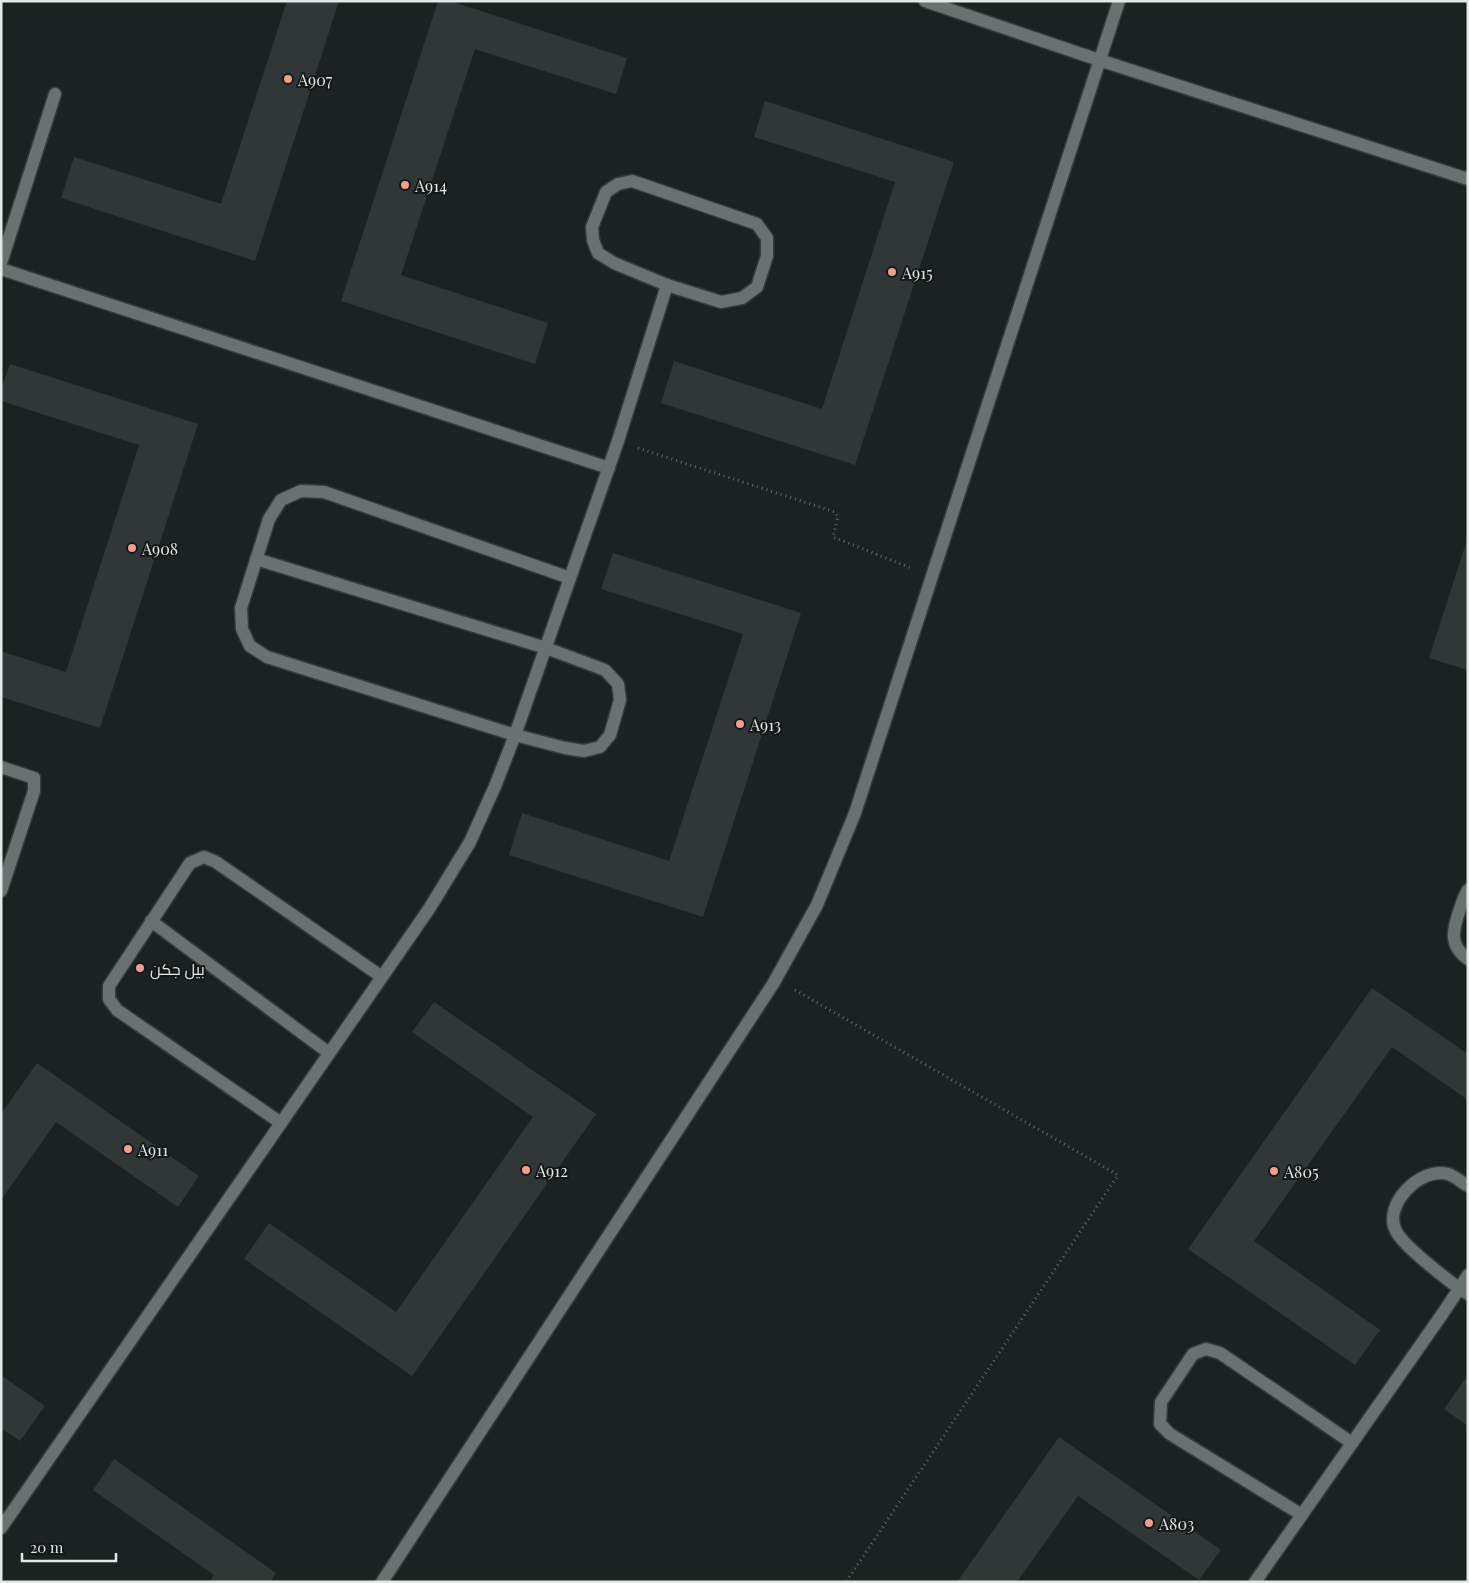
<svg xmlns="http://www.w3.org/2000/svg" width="1469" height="1583" font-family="'Playfair Display',Cairo,serif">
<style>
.building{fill:#313737}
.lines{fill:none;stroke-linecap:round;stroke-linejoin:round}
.minor-casing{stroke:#373c3b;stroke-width:15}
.path{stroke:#626867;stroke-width:3;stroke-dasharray:1 4;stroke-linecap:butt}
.minor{stroke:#6a7171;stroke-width:12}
.poi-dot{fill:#f49d8c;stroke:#131918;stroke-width:2}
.labels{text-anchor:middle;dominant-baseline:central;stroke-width:4;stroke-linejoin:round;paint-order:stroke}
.poi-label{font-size:16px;fill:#e4e8e7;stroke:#131918;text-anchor:start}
</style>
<rect width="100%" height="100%" fill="#1c2221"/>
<g class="building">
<polygon points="287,1 339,1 255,261 61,198 74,157 221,204"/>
<polygon points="438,1 450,1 627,58 616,94 475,49 401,275 548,323 535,364 341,301"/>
<polygon points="765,101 954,162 855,465 661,403 674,361 822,409 895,182 754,137"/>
<polygon points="10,364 198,424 100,728 1,697 1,651 66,672 139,445 1,401 1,389"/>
<polygon points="1467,540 1468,540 1468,670 1429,658"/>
<polygon points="613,553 801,613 703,917 509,855 522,813 669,861 743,634 601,589"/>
<polygon points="1372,988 1468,1054 1468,1100 1392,1047 1254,1241 1380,1330 1355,1365 1188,1249"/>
<polygon points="434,1002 596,1114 412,1376 244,1259 269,1223 396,1312 533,1117 412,1032"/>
<polygon points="37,1063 199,1176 178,1207 56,1122 1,1200 1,1114"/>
<polygon points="1,1375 45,1406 20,1441 1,1428"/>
<polygon points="1465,1379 1468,1381 1468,1426 1444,1409"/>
<polygon points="1059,1437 1221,1550 1199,1580 1078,1496 1017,1582 957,1582"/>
<polygon points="114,1459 276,1573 270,1582 209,1582 214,1575 93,1490"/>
</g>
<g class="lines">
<g class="minor-casing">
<g id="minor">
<polyline points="925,1 1099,60 1468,179"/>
<polygon points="632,181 757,224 767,238 767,256 757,287 742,298 721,302 667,285 614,263 598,253 593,240 592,227 606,192 618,184"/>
<polyline points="1,263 55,94"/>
<polyline points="1,269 609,468"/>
<polyline points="256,559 546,648 605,670 618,684 620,700 610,735 600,747 584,751 565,748 515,735 267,657 250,646 242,629 241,608 269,519 281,500 301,491 324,492 570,578"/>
<polyline points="1,767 34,778 34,791 1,891"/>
<path d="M 1468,890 C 1464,896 1462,903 1460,909 C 1453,929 1448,945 1468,959"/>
<polyline points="151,921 329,1053"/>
<polyline points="281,1123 117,1010 109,999 109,986 190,863 204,857 216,862 382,977"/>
<path d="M 1468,1186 C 1462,1183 1455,1176 1448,1174 C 1421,1166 1382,1205 1396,1231 C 1403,1246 1452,1284 1468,1294"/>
<polyline points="1302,1515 1170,1434 1160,1424 1161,1402 1193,1354 1206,1349 1220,1353 1352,1443"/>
<polyline points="1,1528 429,909 470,842 496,784 515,735 618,441 667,285"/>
<polyline points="382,1582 773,984 817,905 855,813 1119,1"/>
<polyline points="1255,1582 1443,1313 1468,1275"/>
</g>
</g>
<g class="path">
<polyline points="638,448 835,512 838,517 833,537 911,568"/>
<polyline points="795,990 1118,1175 846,1582"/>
</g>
<use href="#minor" class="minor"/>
</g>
<g class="poi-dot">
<circle cx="288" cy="79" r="5"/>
<circle cx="405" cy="185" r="5"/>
<circle cx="892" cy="272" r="5"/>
<circle cx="132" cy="548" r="5"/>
<circle cx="740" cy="724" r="5"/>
<circle cx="140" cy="968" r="5"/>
<circle cx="128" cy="1149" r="5"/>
<circle cx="526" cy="1170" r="5"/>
<circle cx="1274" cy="1171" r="5"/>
<circle cx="1149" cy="1523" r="5"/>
</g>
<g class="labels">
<g class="poi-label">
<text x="298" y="79">A907</text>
<text x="415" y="185">A914</text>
<text x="902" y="272">A915</text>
<text x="142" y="548">A908</text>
<text x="750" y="724">A913</text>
<text x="150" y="968">بيل جكن</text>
<text x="138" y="1149">A911</text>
<text x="536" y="1170">A912</text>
<text x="1284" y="1171">A805</text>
<text x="1159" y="1523">A803</text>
</g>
</g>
<rect width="1469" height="1583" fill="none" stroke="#e4e8e7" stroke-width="5"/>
<path d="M22 1553v8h94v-8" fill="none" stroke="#e4e8e7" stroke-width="2.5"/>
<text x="30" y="1553" font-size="15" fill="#e4e8e7" stroke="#131918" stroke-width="4" paint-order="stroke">20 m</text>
</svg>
